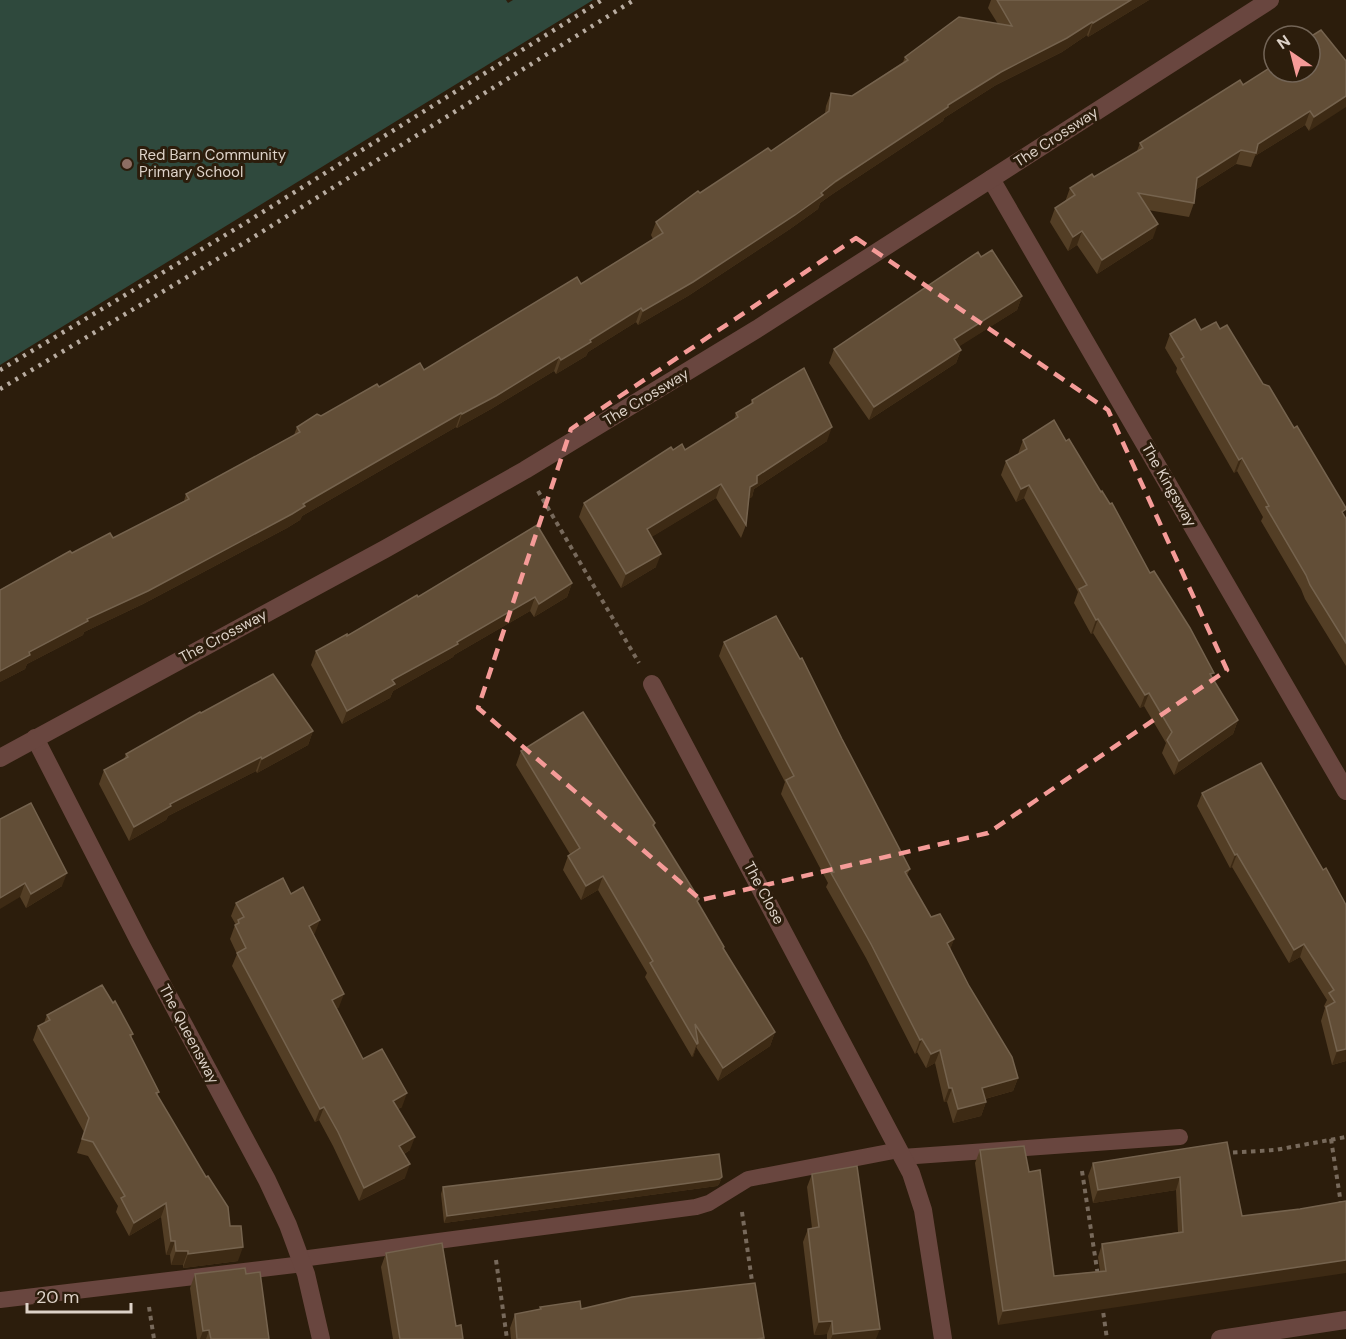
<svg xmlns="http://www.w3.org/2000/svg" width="1346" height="1339" font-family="'DM Sans',sans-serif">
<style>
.green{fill:#2f493d}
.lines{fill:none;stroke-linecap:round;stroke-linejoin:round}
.path{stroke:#77695b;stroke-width:4;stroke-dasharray:4.5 4.5;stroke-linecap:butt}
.lane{stroke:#69463f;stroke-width:16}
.street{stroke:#69463f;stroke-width:18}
.rail{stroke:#b8aca1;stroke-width:4.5;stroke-dasharray:3 6;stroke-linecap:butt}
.wall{fill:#533e25}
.shaded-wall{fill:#3d2a14}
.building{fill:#624e37;stroke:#75634e;stroke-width:1.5}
.marked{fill:none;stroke:#f59b98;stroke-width:4.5;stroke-dasharray:12 8;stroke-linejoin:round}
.education-dot{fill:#8d6e63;stroke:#2c1d0c;stroke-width:2}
.labels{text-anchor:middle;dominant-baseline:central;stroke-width:6;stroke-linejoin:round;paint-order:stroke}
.street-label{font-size:15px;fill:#ddd2c8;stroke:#2c1d0c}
.poi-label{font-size:15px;fill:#ddd2c8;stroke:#2c1d0c;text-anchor:start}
</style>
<rect width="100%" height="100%" fill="#2c1d0c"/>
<polygon class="green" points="0,0 506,0 508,3 513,0 593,0 0,365"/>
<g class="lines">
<g class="path">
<polyline points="538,491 639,663"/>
<polyline points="1331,1139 1341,1204"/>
<polyline points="1224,1153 1275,1150 1346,1137"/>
<polyline points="1082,1171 1098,1276"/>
<polyline points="742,1212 753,1288"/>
<polyline points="496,1260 507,1339"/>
<polyline points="1102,1304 1107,1339"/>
<polyline points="149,1307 154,1339"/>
</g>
<g class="lane">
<polyline points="902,1157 1180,1137"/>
<polyline points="301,1259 696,1207 709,1203 748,1179 899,1150"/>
<polyline points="0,1300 303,1264"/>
</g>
<g class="street">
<polyline points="991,179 1346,791"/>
<polyline points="652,684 911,1173 923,1210 943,1339"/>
<polyline points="35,738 140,943 267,1180 288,1225 306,1274 321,1339"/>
<polyline points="0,758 385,549 525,470 757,329 1270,0"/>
<polyline points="1220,1339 1346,1320"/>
</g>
<g class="rail">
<polyline points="0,370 242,225 602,0"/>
<polyline points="0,389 244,243 634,0"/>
</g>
</g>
<g class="wall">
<polygon points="991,0 1149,0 1088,37 1087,35 1062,52 996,85 944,118 943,121 831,195 820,203 818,209 790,229 688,296 638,325 636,322 588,352 586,356 556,374 554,371 491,409 457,428 456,427 302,516 300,520 287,528 143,604 84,632 83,635 27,664 25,669 0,682 0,590 72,553 113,538 184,501 186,494 294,435 297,427 321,416 379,387 424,370 581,284 653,239 651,235 656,222 700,193 771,151 825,113 826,106 831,93 852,96 903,62 905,57 998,24 988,8"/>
<polygon points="1346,61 1309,131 1305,125 1255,156 1251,167 1236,164 1195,190 1194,203 1189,217 1148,210 1153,238 1097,274 1077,245 1068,251 1050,222 1055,208 1065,202 1070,188 1094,177 1137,151 1140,143 1243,85"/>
<polygon points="981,257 1022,296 1017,310 959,346 961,350 956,363 869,420 829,363 834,349"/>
<polygon points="1220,329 1263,384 1346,519 1346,666 1305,599 1301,589 1261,521 1263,517 1237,471 1234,473 1176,372 1177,368 1165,348 1170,334"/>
<polygon points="752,400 827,441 754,489 752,497 749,498 746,525 741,538 716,498 651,537 656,567 621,588 579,517 584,503 673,450 685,450 734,420 736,413 750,405"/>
<polygon points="1023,440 1066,441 1150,573 1212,678 1238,720 1233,734 1174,775 1162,753 1166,743 1144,706 1140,708 1093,633 1091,634 1074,603 1078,592 1024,498 1016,502 1001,475 1006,461 1018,454"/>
<polygon points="572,583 567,597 534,617 530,611 454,655 453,657 393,691 390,698 342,724 311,665 316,651 347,636 418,597"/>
<polygon points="724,642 842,739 910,869 907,875 931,917 954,939 950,949 969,986 1018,1078 1013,1091 985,1099 986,1102 981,1116 953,1123 947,1102 944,1102 935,1063 926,1068 917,1052 915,1054 866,958 826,887 828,883 781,794 785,782 719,656"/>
<polygon points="201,713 313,731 308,745 257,773 256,771 168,816 166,820 129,841 99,784 104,770 124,759 126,754"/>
<polygon points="521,751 655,823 654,827 724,947 724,949 775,1032 770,1046 718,1081 696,1047 693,1057 692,1057 645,977 647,973 598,890 581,900 563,870 568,856 570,854 516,765"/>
<polygon points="1202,793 1323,870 1346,1061 1332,1065 1321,1021 1325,1008 1324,1006 1327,1000 1300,957 1289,963 1232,867 1230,868 1197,806"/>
<polygon points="0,819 62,886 26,908 20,897"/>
<polygon points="291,894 315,933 313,934 339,1007 336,1009 363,1059 402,1107 398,1109 410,1150 404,1154 405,1178 359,1201 333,1146 319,1120 315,1122 232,966 237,954 230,939 235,925 236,925 231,916 236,903"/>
<polygon points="113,1003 133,1034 131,1038 159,1092 157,1095 230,1226 238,1261 183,1268 183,1265 171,1265 170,1255 166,1255 161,1217 129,1236 116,1212 118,1206 88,1156 77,1153 84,1132 33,1040 38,1026 44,1023 47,1015"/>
<polygon points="1227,1142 1242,1216 998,1325 975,1163 980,1150 1029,1172 1054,1276 1100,1271 1098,1257 1102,1244 1178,1232 1176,1190 1093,1203 1088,1176 1093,1163"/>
<polygon points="812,1174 876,1339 827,1339 827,1334 814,1335 803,1242 808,1229 812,1228 807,1187"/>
<polygon points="722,1177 719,1184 717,1186 444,1223 441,1194 443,1187"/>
<polygon points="386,1253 463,1339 393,1339 381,1267"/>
<polygon points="195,1274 246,1274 269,1339 197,1339 190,1288"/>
<polygon points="540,1307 581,1309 764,1339 511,1339 510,1328 515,1314 540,1310"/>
</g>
<g class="shaded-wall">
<polygon points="1131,0 1149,0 1088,37 1093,23"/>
<polygon points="1092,22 1087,35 1062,52 996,85 944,118 943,121 831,195 820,203 818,209 790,229 688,296 638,325 643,311 821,193 948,105 1001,72"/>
<polygon points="1346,96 1346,107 1309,131 1314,117"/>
<polygon points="1310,111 1305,125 1255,156 1258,144"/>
<polygon points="1241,150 1236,164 1192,192 1197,178"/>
<polygon points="1158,224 1153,238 1097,274 1102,260"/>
<polygon points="1082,231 1077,245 1068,251 1073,237"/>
<polygon points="1022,296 1017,310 949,353 954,339"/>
<polygon points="641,308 636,322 588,352 586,356 556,374 561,360 590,340"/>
<polygon points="961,350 956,363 869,420 874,407"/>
<polygon points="559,357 554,371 491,409 457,428 462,414"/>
<polygon points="461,413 456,427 302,516 300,520 287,528 143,604 84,632 83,635 27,664 25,669 0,682 0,671 29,652 87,619 303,504"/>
<polygon points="832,427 827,441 754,489 752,497 745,501 750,487 757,476"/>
<polygon points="1242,458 1237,471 1234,473 1239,460"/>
<polygon points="721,484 716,498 642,543 647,529"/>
<polygon points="1029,485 1024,498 1016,502 1021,489"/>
<polygon points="661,554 656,567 621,588 626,574"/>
<polygon points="572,583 567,597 534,617 539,604"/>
<polygon points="535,597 530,611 454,655 453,657 393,691 390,698 342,724 347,711 392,680"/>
<polygon points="1098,619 1093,633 1091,634 1096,620"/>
<polygon points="1149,693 1144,706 1140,708 1145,695"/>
<polygon points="1238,720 1233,734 1174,775 1179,761"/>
<polygon points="313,731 308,745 257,773 262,759"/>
<polygon points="261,757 256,771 168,816 166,820 129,841 134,827 170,804"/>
<polygon points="1237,854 1232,867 1230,868 1235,855"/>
<polygon points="67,873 62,886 26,908 31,894"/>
<polygon points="603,876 598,890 581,900 586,886"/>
<polygon points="25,883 20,897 0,909 0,898"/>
<polygon points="320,920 315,933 304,939 309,926"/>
<polygon points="954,939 949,953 947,943"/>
<polygon points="1304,944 1300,957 1289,963 1294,950"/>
<polygon points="344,994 339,1007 327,1014 332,1000"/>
<polygon points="775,1032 770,1046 718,1081 723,1068"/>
<polygon points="922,1039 917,1052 915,1054 920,1040"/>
<polygon points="698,1043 693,1057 692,1057 697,1044"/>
<polygon points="1346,1049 1346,1061 1332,1065 1337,1051"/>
<polygon points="940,1050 935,1063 926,1068 931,1054"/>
<polygon points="1018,1078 1013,1091 977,1101 982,1088"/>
<polygon points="949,1088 952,1088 947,1102 944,1102"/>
<polygon points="407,1093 402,1107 388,1114 393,1101"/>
<polygon points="986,1102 981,1116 953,1123 958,1109"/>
<polygon points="324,1107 319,1120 315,1122 320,1109"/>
<polygon points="415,1137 410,1150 394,1159 399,1146"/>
<polygon points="410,1164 405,1178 359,1201 364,1188"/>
<polygon points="722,1177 719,1184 717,1186 444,1223 447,1216"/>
<polygon points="1180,1177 1176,1190 1093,1203 1098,1190"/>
<polygon points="166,1203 161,1217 129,1236 134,1223"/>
<polygon points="171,1241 175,1241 170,1255 166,1255"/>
<polygon points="243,1247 238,1261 183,1268 188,1254"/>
<polygon points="176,1251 188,1251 183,1265 171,1265"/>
<polygon points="1346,1260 1346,1273 998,1325 1003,1311"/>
<polygon points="832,1321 827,1334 814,1335 819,1322"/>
<polygon points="880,1329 876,1339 831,1339 833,1334"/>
<polygon points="209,1330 206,1339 200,1339 203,1331"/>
</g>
<g class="building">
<polygon points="997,0 1131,0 1093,23 1092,22 1067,38 1001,72 948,105 948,107 836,181 821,193 823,195 795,215 693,282 643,311 641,308 590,340 591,342 561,360 559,357 496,396 462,414 461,413 303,504 305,506 292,514 148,591 87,619 88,621 29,652 30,655 0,671 0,590 70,551 72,553 110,533 113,538 189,499 186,494 300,432 297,427 317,414 321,416 377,384 379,387 420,363 424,370 577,277 581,284 663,233 656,222 698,191 700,193 768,148 771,151 829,111 831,93 852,96 908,60 905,57 959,17 1012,26"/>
<polygon points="1321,30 1346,61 1346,96 1314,117 1310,111 1258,144 1256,153 1241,150 1197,178 1194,203 1138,193 1158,224 1102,260 1082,231 1073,237 1055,208 1075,195 1070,188 1092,174 1094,177 1143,148 1140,143 1240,80 1243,85 1274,65 1274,72 1310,72 1310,37"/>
<polygon points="992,250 1022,296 954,339 961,350 874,407 834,349 978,252 981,257"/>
<polygon points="1195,319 1201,330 1216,322 1220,329 1227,325 1263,384 1269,386 1294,428 1297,426 1346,508 1346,509 1342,512 1346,519 1346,643 1310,585 1306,575 1266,507 1269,506 1242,458 1239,460 1181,359 1184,357 1170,334"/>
<polygon points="804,368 832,427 757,476 757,483 750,487 746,525 721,484 647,529 661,554 626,574 584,503 671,447 673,450 682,444 685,450 738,417 736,413 753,403 752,400"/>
<polygon points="1054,420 1066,441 1069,439 1101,492 1102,491 1110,504 1112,503 1150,573 1154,571 1190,628 1214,673 1210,674 1238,720 1179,761 1167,740 1172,732 1149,693 1145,695 1098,619 1096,620 1079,589 1087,585 1029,485 1021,489 1006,461 1027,449 1023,440"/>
<polygon points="537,525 572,583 539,604 535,597 457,642 458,644 392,680 395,684 347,711 316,651 347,634 347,636 417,595 418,597"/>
<polygon points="776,616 800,659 802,658 842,739 910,869 905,872 931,917 940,914 954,939 947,943 969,986 1012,1057 1018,1078 982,1088 986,1102 958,1109 952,1088 949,1088 940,1050 931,1054 922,1039 920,1040 871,944 831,873 834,872 786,780 794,776 724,642"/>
<polygon points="273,674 313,731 262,759 261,757 170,804 171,806 134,827 104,770 128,757 126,754 200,712 201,713"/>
<polygon points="583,712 655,823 653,825 699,899 697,901 724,947 723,948 775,1032 723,1068 695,1024 698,1043 697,1044 650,963 653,961 603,876 586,886 568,856 580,848 521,751"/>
<polygon points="1261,763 1323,870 1326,868 1346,905 1346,1049 1337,1051 1326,1007 1335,1002 1329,993 1334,990 1304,944 1294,950 1237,854 1235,855 1202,793"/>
<polygon points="31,803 67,873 31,894 25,883 0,898 0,819"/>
<polygon points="283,878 291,894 303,887 320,920 309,926 344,994 332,1000 363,1059 382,1049 407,1093 393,1101 415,1137 399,1146 410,1164 364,1188 338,1132 324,1107 320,1109 237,953 246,948 235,925 239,923 238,920 244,917 236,903"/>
<polygon points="102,985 113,1003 115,1001 133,1034 130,1035 159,1092 156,1093 206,1177 208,1176 228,1207 230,1226 241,1226 243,1247 188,1254 188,1251 176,1251 175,1241 171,1241 166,1203 134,1223 121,1198 125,1196 93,1142 82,1139 89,1118 38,1026 50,1020 47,1015"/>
<polygon points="1227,1142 1242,1216 1300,1209 1346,1201 1346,1260 1003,1311 980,1150 1024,1146 1029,1172 1040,1170 1054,1276 1106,1271 1102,1244 1183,1232 1180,1177 1098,1190 1093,1163"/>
<polygon points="719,1154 722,1177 719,1179 447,1216 443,1187"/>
<polygon points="857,1166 880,1329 833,1334 832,1321 819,1322 808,1229 819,1227 812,1174"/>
<polygon points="442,1243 456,1326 461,1325 463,1339 400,1339 386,1253"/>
<polygon points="245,1268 246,1274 260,1272 269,1339 211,1339 209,1330 203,1331 195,1274"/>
<polygon points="755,1283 764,1338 756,1339 517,1339 515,1314 541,1309 540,1307 580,1301 581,1309 632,1297"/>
</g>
<path class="marked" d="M 856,238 L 1108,410 L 1227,670 L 988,833 L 701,900 L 478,708 L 571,429 Z"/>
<circle class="education-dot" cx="127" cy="164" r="6"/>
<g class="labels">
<g class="street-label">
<text transform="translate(1056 137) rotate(-33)">The Crossway</text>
<text transform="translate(646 397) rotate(-31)">The Crossway</text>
<text transform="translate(1169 485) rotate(60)">The Kingsway</text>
<text transform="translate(223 636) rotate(-28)">The Crossway</text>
<text transform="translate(764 893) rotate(62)">The Close</text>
<text transform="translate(189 1034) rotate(62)">The Queensway</text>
</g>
<g class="poi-label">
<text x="139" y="155">Red Barn Community<tspan x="139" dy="17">Primary School</tspan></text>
</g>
</g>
<g transform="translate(1292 54) rotate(325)"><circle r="28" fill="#2c1d0c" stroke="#736557" stroke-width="1.5"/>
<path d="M0-4.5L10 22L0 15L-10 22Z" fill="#f59b98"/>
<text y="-9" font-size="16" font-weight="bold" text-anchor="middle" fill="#ddd2c8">N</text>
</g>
<path d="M27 1303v9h104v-9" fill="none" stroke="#ddd2c8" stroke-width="3"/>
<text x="36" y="1303" font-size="18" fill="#ddd2c8" stroke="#2c1d0c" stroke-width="4.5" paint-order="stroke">20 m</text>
</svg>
